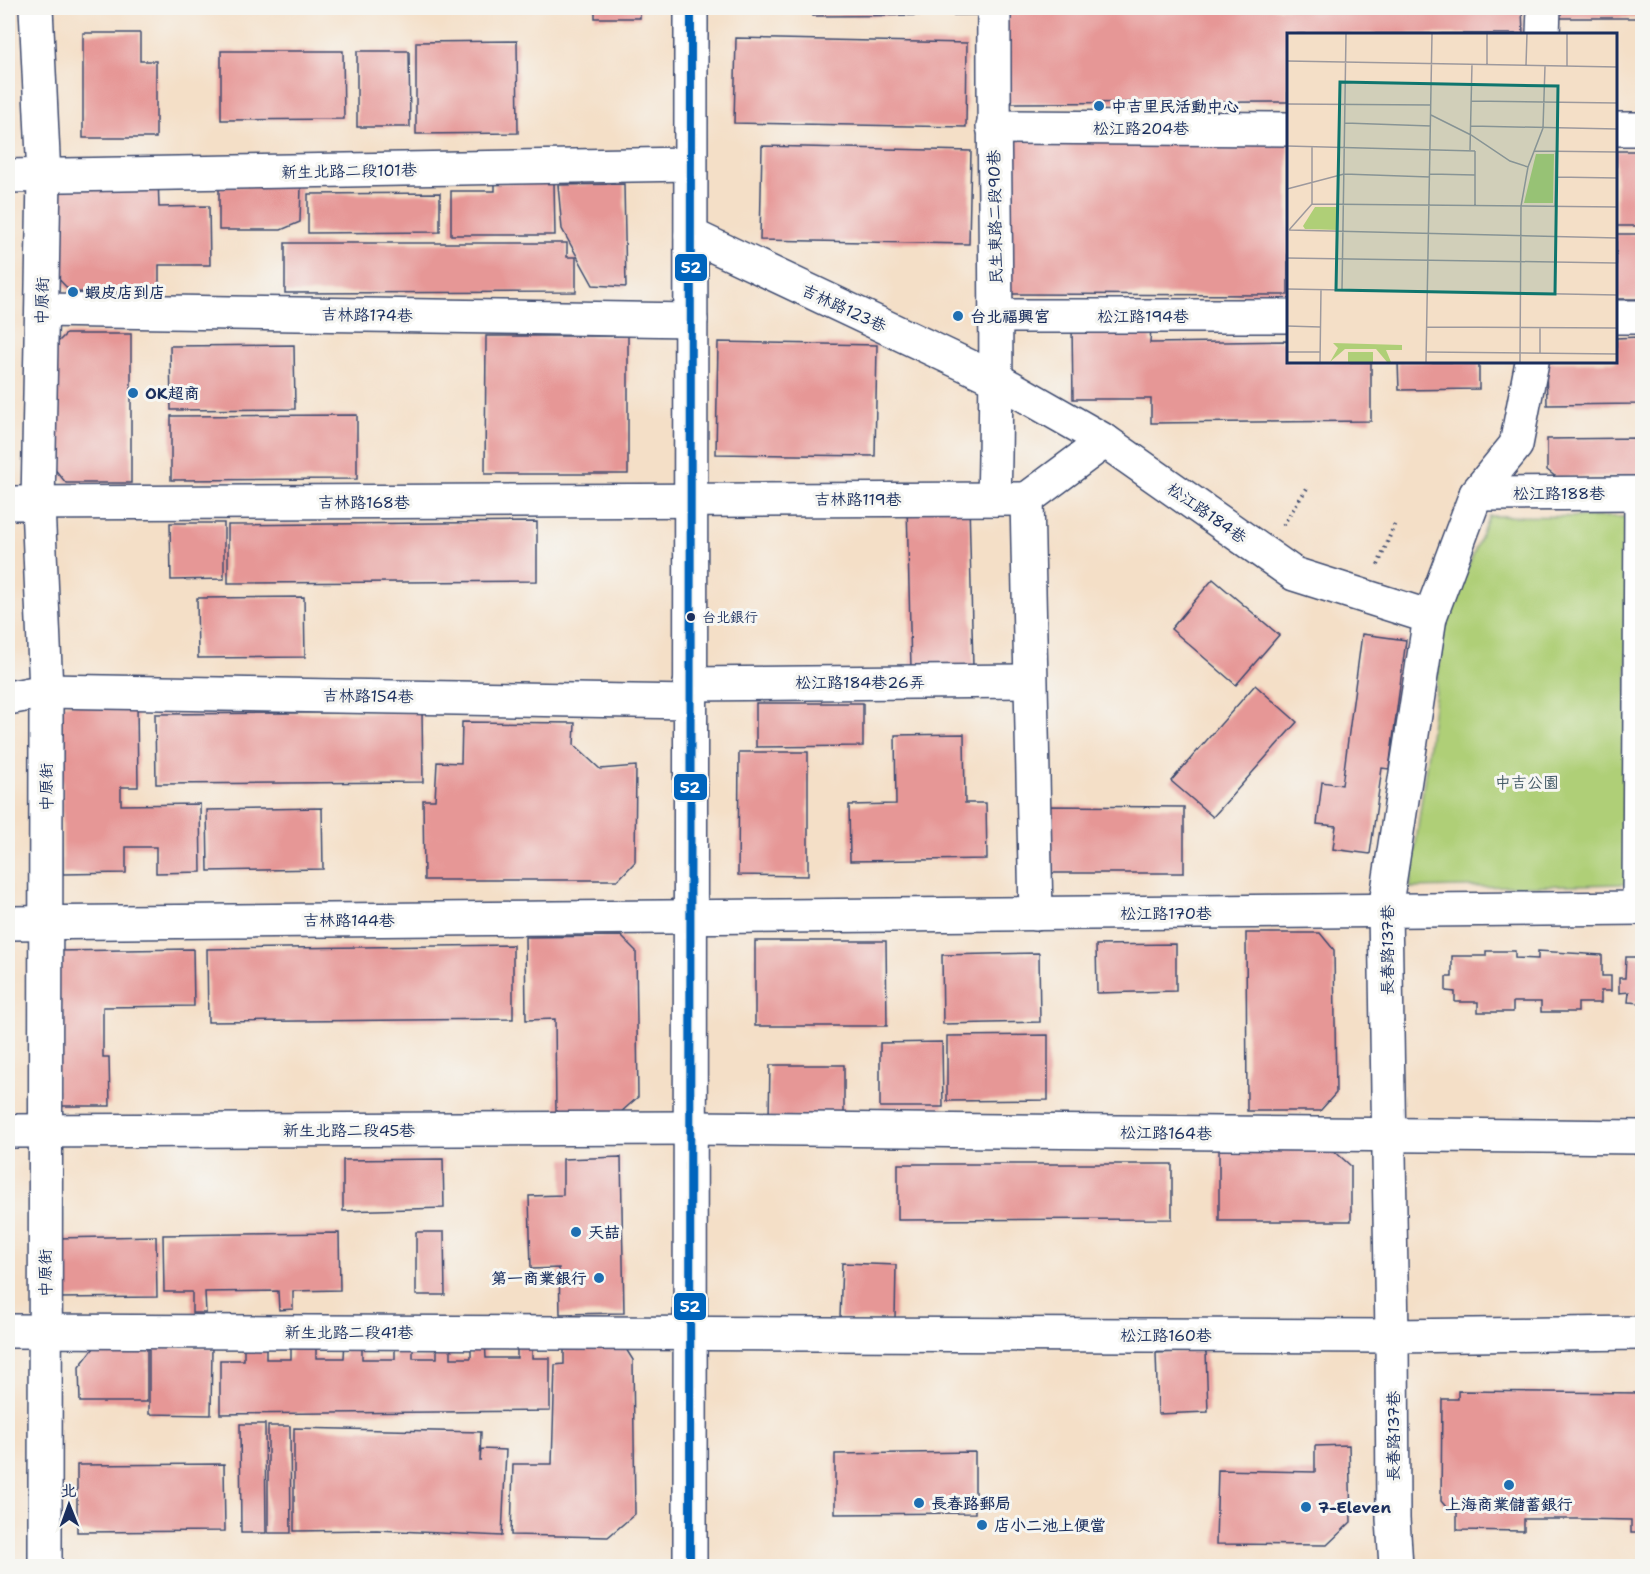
<svg xmlns="http://www.w3.org/2000/svg" width="1650" height="1574" font-family="'Shantell Sans','LXGW WenKai TC',sans-serif">
<style>
.green{fill:#afcf77;stroke:#657f6a;stroke-width:1.5}
.building{fill:#e69796}
.lines{fill:none;stroke-linecap:round;stroke-linejoin:round}
.minor-casing{stroke:#3c496e;stroke-width:36}
.path{stroke:#3c496e;stroke-width:4;stroke-dasharray:1.5 4.5;stroke-linecap:butt}
.minor{stroke:#fff;stroke-width:33}
.bus-1-casing{stroke:#f6f6f2;stroke-width:12}
.bus-1{stroke:#0065bd;stroke-width:8}
.poi-dot{fill:#1f6fb2;stroke:#f6f6f2;stroke-width:2}
.bus-dot{fill:#1b2f5e;stroke:#f6f6f2;stroke-width:2}
.labels{text-anchor:middle;dominant-baseline:central;stroke-width:6;stroke-linejoin:round;paint-order:stroke}
.bus-label{font-size:14px;fill:#1b2f5e;stroke:#f6f6f2;text-anchor:start}
.poi-label{font-size:16px;font-weight:bold;fill:#1b2f5e;stroke:#f6f6f2;text-anchor:start}
.street-label{font-size:16px;fill:#1b2f5e;stroke:#f6f6f2}
.park-label{font-size:16px;fill:#405764;stroke:#f6f6f2}
.inset-road{fill:none;stroke:#9d999d;stroke-width:1.5}
.view{fill:#0f766e;fill-opacity:0.15;stroke:#0f766e;stroke-width:3}
.inset-edge{fill:none;stroke:#1b2f5e;stroke-width:3}
.line-badge{stroke:#f6f6f2;stroke-width:2}
.badge-label{font-size:16px;text-anchor:middle;font-weight:bold;fill:#fff}
</style>
<rect width="100%" height="100%" fill="#f6f6f2"/>
<filter id="ink" filterUnits="userSpaceOnUse"><feTurbulence type="fractalNoise" baseFrequency=".0167" numOctaves="2"/><feDisplacementMap in="SourceGraphic" scale="12" xChannelSelector="R" yChannelSelector="G"/><feConvolveMatrix kernelMatrix="1 2 1 2 8 2 1 2 1" color-interpolation-filters="sRGB"/></filter>
<filter id="wash" filterUnits="userSpaceOnUse"><feTurbulence type="fractalNoise" baseFrequency=".008" numOctaves="4" result="noise"/><feDisplacementMap in="SourceGraphic" scale="24" xChannelSelector="R" yChannelSelector="G"/><feGaussianBlur stdDeviation="1.35" result="paint"/><feColorMatrix in="noise" values="0 0 0 0 0 0 0 0 0 0 0 0 0 0 0 0 0 1.4 0 .05"/><feComposite in="paint" operator="in"/></filter>
<g filter="url(#wash)">
<rect width="100%" height="100%" fill="#f4dfc7"/>
<polygon class="green" points="1489,516 1627,517 1628,884 1410,888 1445,622"/>
<g id="blocks">
<g class="building">
<rect x="595" y="8" width="45" height="10"/>
<polygon points="813,8 982,8 982,15 813,16"/>
<polygon points="1006,8 1522,8 1523,34 1288,34 1288,102 1006,103"/>
<rect x="1548" y="8" width="94" height="10"/>
<polygon points="83,33 140,33 140,61 156,61 156,138 83,138"/>
<polygon points="736,38 967,43 966,127 734,123"/>
<polygon points="517,41 518,133 416,134 416,42"/>
<polygon points="221,51 343,51 344,119 221,120"/>
<polygon points="357,51 409,51 410,127 357,127"/>
<polygon points="1008,139 1288,140 1288,295 1007,294"/>
<polygon points="762,146 971,151 969,244 760,240"/>
<rect x="1616" y="151" width="26" height="75"/>
<polygon points="158,177 159,207 209,206 210,265 159,265 159,292 71,292 52,272 55,178"/>
<polygon points="554,182 555,235 451,235 451,191 495,191 495,183"/>
<polygon points="624,184 626,287 593,285 562,229 558,185"/>
<polygon points="219,186 301,186 300,222 281,230 219,230"/>
<polygon points="440,193 440,232 308,233 308,194"/>
<rect x="1616" y="234" width="26" height="65"/>
<polygon points="285,243 567,243 567,257 576,257 576,292 285,293"/>
<polygon points="1072,327 1151,327 1150,343 1288,341 1288,362 1371,362 1371,421 1151,423 1151,399 1073,399"/>
<polygon points="66,334 131,334 131,483 66,483 53,467 53,347"/>
<polygon points="486,336 628,336 628,474 485,474"/>
<polygon points="1638,337 1638,345 1642,345 1642,390 1639,391 1639,404 1547,405 1546,362 1616,362 1616,338"/>
<polygon points="718,342 877,345 875,456 716,454"/>
<polygon points="294,345 295,409 171,410 170,346"/>
<polygon points="1398,362 1479,362 1479,389 1399,390"/>
<polygon points="357,415 357,479 171,480 171,416"/>
<polygon points="1642,438 1642,476 1556,477 1547,470 1547,439"/>
<polygon points="969,503 973,667 911,669 907,505"/>
<polygon points="537,522 537,581 228,583 228,525"/>
<polygon points="170,523 224,523 224,579 171,580"/>
<polygon points="1213,579 1279,635 1236,685 1171,629"/>
<polygon points="304,597 305,657 198,658 197,598"/>
<polygon points="1362,634 1406,640 1389,769 1382,768 1370,854 1333,849 1336,826 1317,824 1322,782 1342,785"/>
<polygon points="1255,685 1297,722 1213,817 1171,781"/>
<polygon points="137,703 138,787 121,787 121,805 200,804 201,872 156,873 156,847 126,847 126,873 63,874 61,704"/>
<polygon points="756,703 863,703 863,746 756,747"/>
<polygon points="422,712 423,782 156,784 155,714"/>
<polygon points="462,722 575,723 574,745 600,769 636,766 635,862 618,880 424,880 423,800 435,800 437,762 461,763"/>
<polygon points="964,734 965,803 986,803 987,859 850,861 849,805 896,804 895,735"/>
<polygon points="739,752 808,752 808,876 738,875"/>
<polygon points="1042,806 1184,807 1184,873 1042,873"/>
<polygon points="322,808 323,869 208,871 207,810"/>
<polygon points="1246,933 1320,933 1334,950 1336,1093 1320,1111 1247,1111"/>
<polygon points="621,936 636,951 638,1097 621,1112 556,1113 555,1019 526,1020 525,937"/>
<polygon points="755,941 886,941 887,1026 755,1026"/>
<polygon points="1176,944 1176,991 1097,993 1096,945"/>
<polygon points="513,945 513,1019 208,1022 207,949"/>
<polygon points="193,949 194,1006 103,1007 103,1057 109,1057 110,1106 57,1106 56,951"/>
<polygon points="1486,951 1515,951 1515,958 1538,959 1538,951 1602,955 1602,976 1611,976 1611,991 1601,991 1601,1003 1578,1003 1578,1012 1541,1012 1541,1002 1513,1002 1513,1012 1478,1012 1478,1002 1455,1002 1455,992 1446,991 1446,977 1452,977 1452,956 1486,956"/>
<polygon points="1039,953 1040,1022 943,1024 942,955"/>
<polygon points="1626,957 1642,957 1642,1003 1628,1002 1629,992 1619,993 1619,978 1625,978"/>
<polygon points="1048,1035 1048,1100 947,1101 947,1036"/>
<polygon points="942,1042 943,1107 880,1107 880,1043"/>
<polygon points="770,1065 844,1065 844,1118 769,1118"/>
<polygon points="1219,1149 1332,1149 1351,1166 1351,1221 1219,1221"/>
<polygon points="621,1157 624,1313 560,1314 559,1268 531,1269 529,1196 563,1195 563,1159"/>
<polygon points="443,1159 444,1208 343,1211 343,1160"/>
<polygon points="898,1164 1172,1164 1172,1219 898,1220"/>
<polygon points="416,1232 444,1232 445,1295 416,1295"/>
<polygon points="339,1233 340,1290 293,1291 293,1309 279,1310 278,1291 205,1292 206,1313 192,1313 192,1292 164,1292 163,1235"/>
<polygon points="156,1236 157,1297 57,1298 56,1238"/>
<polygon points="842,1263 896,1265 895,1319 840,1318"/>
<polygon points="437,1338 451,1338 451,1358 471,1358 471,1341 485,1340 486,1358 517,1358 517,1341 532,1341 532,1358 550,1358 550,1411 220,1414 220,1360 244,1360 244,1340 266,1340 266,1359 291,1359 291,1340 316,1340 316,1358 344,1358 345,1340 362,1340 362,1359 395,1359 395,1340 413,1340 413,1358 437,1358"/>
<polygon points="564,1341 621,1341 633,1360 635,1514 608,1537 511,1535 513,1464 552,1464 555,1365 564,1364"/>
<polygon points="94,1348 147,1348 147,1402 80,1402 79,1367"/>
<polygon points="149,1348 212,1348 211,1415 149,1414"/>
<polygon points="1206,1351 1208,1412 1158,1414 1156,1353"/>
<polygon points="1458,1391 1642,1393 1642,1532 1631,1532 1631,1520 1579,1519 1524,1519 1524,1531 1457,1530 1457,1510 1447,1508 1441,1501 1442,1399 1458,1399"/>
<polygon points="240,1424 265,1424 266,1533 241,1533"/>
<polygon points="268,1426 290,1426 291,1533 268,1533"/>
<polygon points="294,1428 481,1432 480,1461 481,1449 506,1450 502,1536 377,1530 294,1531"/>
<polygon points="1349,1445 1351,1522 1327,1545 1216,1544 1218,1470 1315,1472 1315,1446"/>
<polygon points="975,1452 975,1513 835,1514 835,1454"/>
<polygon points="224,1464 225,1531 77,1532 77,1465"/>
</g>
</g>
</g>
<g filter="url(#ink)">
<use href="#blocks" fill-opacity="0" stroke="#3c496e" stroke-width="1.5"/>
<g class="lines">
<g class="minor-casing">
<g id="minor">
<polyline points="36,8 44,177 38,505 46,691 45,1566"/>
<path d="M 994,8 C 993,171 999,335 994,499"/>
<polyline points="1543,34 1544,8"/>
<polyline points="993,127 1288,129"/>
<polyline points="1616,129 1642,129"/>
<polyline points="8,176 690,164"/>
<polyline points="691,235 998,380 1105,441 1294,574 1430,617"/>
<polyline points="43,310 691,320"/>
<polyline points="997,316 1288,316"/>
<polyline points="1616,317 1642,317"/>
<polyline points="1476,494 1642,493"/>
<polyline points="1027,499 1036,914"/>
<polyline points="1027,499 1105,441"/>
<polyline points="8,503 1027,499"/>
<polyline points="690,684 1030,681"/>
<polyline points="8,698 46,691 690,702"/>
<polyline points="1639,908 1641,493"/>
<polyline points="8,923 1642,908"/>
<polyline points="8,1131 690,1128 1642,1137"/>
<polyline points="8,1331 1392,1336 1642,1333"/>
<polyline points="690,1566 691,8"/>
<polyline points="1396,1566 1393,1519 1392,1336 1385,910 1430,617 1476,494 1516,445 1532,362"/>
</g>
</g>
<g class="path">
<polyline points="1283,525 1309,485"/>
<polyline points="1378,565 1395,523"/>
</g>
<use href="#minor" class="minor"/>
<g class="bus-1-casing">
<polyline id="bus-1" points="690,1566 691,8"/>
</g>
<use href="#bus-1" class="bus-1"/>
</g>
</g>
<g class="poi-dot">
<circle cx="1099" cy="106" r="6"/>
<circle cx="73" cy="292" r="6"/>
<circle cx="958" cy="316" r="6"/>
<circle cx="133" cy="393" r="6"/>
<circle cx="576" cy="1232" r="6"/>
<circle cx="599" cy="1278" r="6"/>
<circle cx="1509" cy="1485" r="6"/>
<circle cx="919" cy="1503" r="6"/>
<circle cx="1306" cy="1507" r="6"/>
<circle cx="982" cy="1525" r="6"/>
</g>
<circle class="bus-dot" cx="691" cy="617" r="5"/>
<g class="labels">
<g class="bus-label">
<text x="702" y="617">台北銀行</text>
</g>
<g class="poi-label">
<text x="1111" y="106">中吉里民活動中心</text>
<text x="85" y="292">蝦皮店到店</text>
<text x="970" y="316">台北福興宮</text>
<text x="145" y="393">OK超商</text>
<text x="588" y="1232">天喆</text>
<text x="587" y="1278" text-anchor="end">第一商業銀行</text>
<text x="931" y="1503">長春路郵局</text>
<text x="1509" y="1504" text-anchor="middle">上海商業儲蓄銀行</text>
<text x="1318" y="1507">7-Eleven</text>
<text x="994" y="1525">店小二池上便當</text>
</g>
<g class="street-label">
<text x="1141" y="128">松江路204巷</text>
<text transform="translate(349 171) rotate(-1)">新生北路二段101巷</text>
<text transform="translate(995 217) rotate(-91)">民生東路二段90巷</text>
<text transform="translate(42 301) rotate(-89)">中原街</text>
<text transform="translate(844 308) rotate(25)">吉林路123巷</text>
<text transform="translate(367 315) rotate(1)">吉林路174巷</text>
<text x="1143" y="316">松江路194巷</text>
<text x="1559" y="493">松江路188巷</text>
<text x="858" y="499">吉林路119巷</text>
<text x="364" y="502">吉林路168巷</text>
<text transform="translate(1207 513) rotate(35)">松江路184巷</text>
<text x="860" y="682">松江路184巷26弄</text>
<text transform="translate(368 696) rotate(1)">吉林路154巷</text>
<text transform="translate(46 787) rotate(-90)">中原街</text>
<text x="1166" y="913">松江路170巷</text>
<text x="349" y="920">吉林路144巷</text>
<text transform="translate(1387 950) rotate(-90)">長春路137巷</text>
<text x="349" y="1130">新生北路二段45巷</text>
<text transform="translate(1166 1133) rotate(1)">松江路164巷</text>
<text transform="translate(45 1273) rotate(-90)">中原街</text>
<text x="349" y="1332">新生北路二段41巷</text>
<text x="1166" y="1335">松江路160巷</text>
<text transform="translate(1393 1436) rotate(-90)">長春路137巷</text>
</g>
<g class="park-label">
<text x="1527" y="782">中吉公園</text>
</g>
</g>
<g transform="translate(1287 33)">
<rect width="330" height="330" fill="#f4dfc7"/>
<path d="M 249,121 L 267,121 L 266,170 L 237,170 ZM 28,174 L 51,174 L 51,197 L 18,196 L 16,193 ZM 46,310 L 115,312 L 115,317 L 99,317 L 104,329 L 100,329 L 89,316 L 58,316 L 43,329 L 51,315 ZM 61,319 L 86,319 L 86,329 L 61,329 Z" fill="#afcf77"/>
<path class="inset-road" d="M 0,28 L 330,34M 200,32 L 200,1M 239,32 L 240,1M 280,33 L 280,1M 184,68 L 330,70M 0,71 L 144,72M 144,82 L 184,102 L 223,128 L 241,134M 58,90 L 144,93M 184,93 L 330,96M 0,113 L 188,118M 25,114 L 25,171M 183,117 L 185,31M 188,118 L 188,172M 247,118 L 330,119M 143,141 L 188,142M 268,144 L 330,145M 0,156 L 57,141 L 143,144M 25,171 L 330,174M 268,173 L 269,118M 2,197 L 330,205M 2,197 L 25,171M 330,210 L 330,258M 0,225 L 329,230M 0,256 L 330,262M 55,257 L 59,1M 0,293 L 33,294M 140,294 L 330,295M 0,319 L 33,319M 140,319 L 330,321M 253,320 L 253,295M 33,329 L 34,257M 139,329 L 145,1M 233,329 L 234,173 L 241,134 L 256,95 L 258,33"/>
<path class="view" d="M 53,49 L 271,53 L 268,261 L 49,257 Z"/>
<rect width="330" height="330" class="inset-edge"/>
</g>
<g class="line-badge">
<rect x="674" y="253" width="34" height="29" rx="6" fill="#0065bd"/>
<rect x="673" y="773" width="35" height="28" rx="6" fill="#0065bd"/>
<rect x="673" y="1292" width="34" height="29" rx="6" fill="#0065bd"/>
</g>
<g class="badge-label">
<text x="691" y="273">52</text>
<text x="690" y="793">52</text>
<text x="690" y="1312">52</text>
</g>
<rect width="1650" height="1574" fill="none" stroke="#f6f6f2" stroke-width="30"/>
<g transform="translate(69 1505) rotate(359)" stroke="#f6f6f2" stroke-width="4.5" paint-order="stroke">
<path d="M0-4.5L10 22L0 15L-10 22Z" fill="#1b2f5e"/>
<text y="-9" font-size="16" font-weight="bold" text-anchor="middle" fill="#1b2f5e">北</text>
</g>
</svg>
